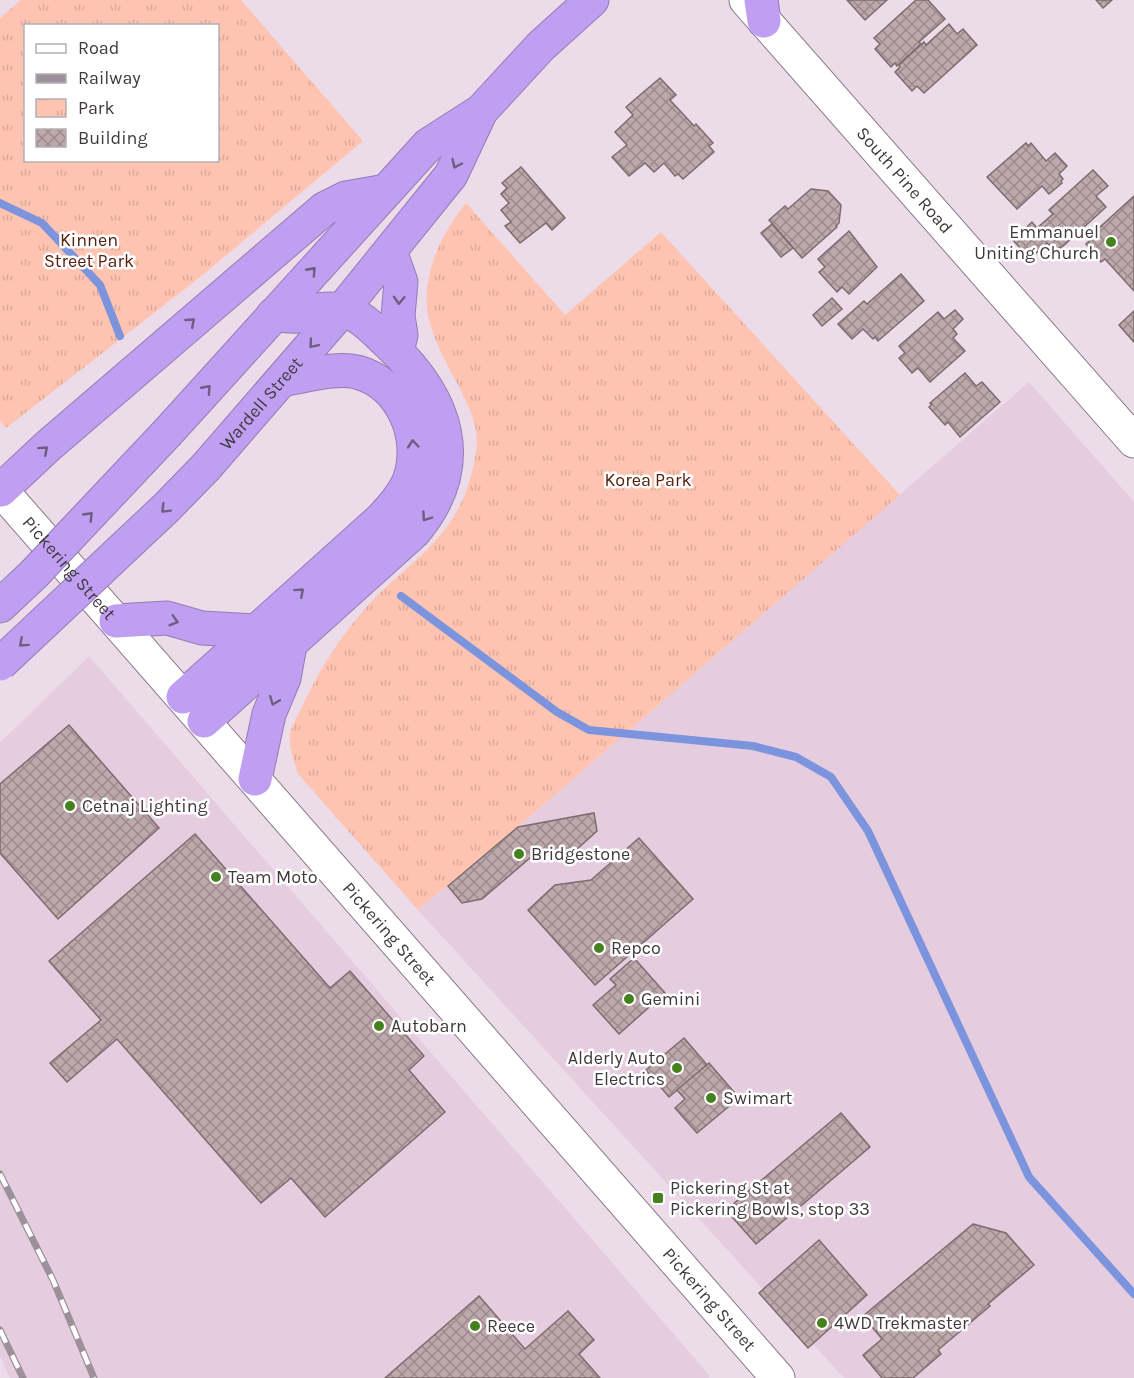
<svg xmlns="http://www.w3.org/2000/svg" width="1134" height="1378" font-family="Karla,sans-serif">
<style>
.built{fill:#e5cddf}
.park{fill:url(#park-tufts);fill-rule:evenodd}
.lines{fill:none;stroke-linecap:round;stroke-linejoin:round}
.stream{stroke:#7b94dd;stroke-width:8}
.building{fill:url(#building-cross-hatch);stroke:#7e6b6e;stroke-width:1.5}
.secondary-casing{stroke:#897a85;stroke-width:35}
.highway-casing{stroke:#937cb4;stroke-width:35}
.secondary{stroke:#fff;stroke-width:33}
.highway{stroke:#c09ff3;stroke-width:33}
.rail-casing{stroke:#9c909a;stroke-width:7}
.rail{stroke:#fff;stroke-width:4.5;stroke-dasharray:14;stroke-linecap:butt}
.highway-bridge-casing{stroke:#937cb4;stroke-width:35;stroke-linecap:butt}
.highway-bridge{stroke:#c09ff3;stroke-width:33}
.oneway{stroke:#6d5d7e}
.poi-dot{fill:#45811d;stroke:#fff;stroke-width:2}
.labels{text-anchor:middle;dominant-baseline:central;stroke-width:5;stroke-linejoin:round;paint-order:stroke}
.street-label{font-size:18px;fill:#403a3f;stroke:#fff}
.poi-label{font-size:18px;fill:#403a3f;stroke:#fff;text-anchor:start}
.park-label{font-size:18px;fill:#57210e;stroke:#fff}
</style>
<defs>
<pattern id="park-tufts" width="24" height="20" patternUnits="userSpaceOnUse" patternTransform="scale(1.5)"><rect width="24" height="20" fill="#ffc4b1"/><path d="M3 7l-1-3M5 7V3M7 7l1-3M15 17l-1-3M17 17v-4M19 17l1-3" fill="none" stroke="#dca999"/></pattern>
<pattern id="building-cross-hatch" width="8" height="8" patternUnits="userSpaceOnUse" patternTransform="scale(1.5)"><rect width="8" height="8" fill="#bda8ac"/><path d="M0 0l8 8M0 8l8-8" fill="none" stroke="#9b8a8d"/></pattern>
</defs>
<rect width="100%" height="100%" fill="#ecdbe8"/>
<g class="built">
<polygon points="1029,382 1134,502 1134,1378 844,1378 418,910 518,827"/>
<polygon points="89,656 709,1375 709,1378 10,1378 0,1356 0,743"/>
</g>
<g class="park">
<path d="M 21,0 L 241,0 L 363,141 L 199,278 L 6,428 L 0,422 L 0,18 ZM 26,26 L 218,26 L 218,160 L 26,160 Z"/>
<path d="M 466,203 L 565,315 L 661,232 L 900,495 L 518,827 L 418,910 L 298,774 C 294,761 287,744 291,730 C 293,723 298,716 301,709 C 317,674 338,639 364,610 C 397,571 440,550 463,499 C 470,482 476,461 477,442 C 477,419 463,394 452,374 C 443,357 434,339 429,320 C 419,279 441,234 466,203 Z"/>
</g>
<g class="lines">
<g class="stream">
<polyline points="0,203 42,223 100,285 120,336"/>
<polyline points="401,596 557,712 589,730 753,746 796,757 831,777 868,831 1029,1177 1134,1294"/>
</g>
</g>
<g class="building">
<polygon points="847,0 887,0 865,20"/>
<polygon points="916,0 928,0 945,19 919,42 921,44 897,66 895,63 891,67 875,49 880,44 874,38"/>
<polygon points="1096,0 1112,0 1103,8"/>
<polygon points="949,24 957,34 963,29 977,45 924,93 917,86 912,91 895,72 900,67 899,65 924,42 926,45"/>
<polygon points="660,78 676,95 670,100 694,126 696,124 713,143 709,146 714,152 683,179 678,174 675,176 664,163 654,172 645,163 629,176 612,157 627,145 615,132 633,115 626,107"/>
<polygon points="1026,143 1028,146 1031,143 1046,161 1055,153 1067,166 1059,174 1063,179 1061,181 1062,183 1049,194 1042,186 1017,209 987,177"/>
<polygon points="521,167 565,218 552,230 546,223 520,243 505,226 511,222 501,210 509,203 501,194 507,188 502,183"/>
<polygon points="1093,170 1108,186 1096,196 1106,207 1061,248 1060,247 1056,250 1047,243 1030,259 1013,240 1032,222 1037,228 1053,214 1049,210"/>
<polygon points="811,189 828,191 841,205 839,223 836,226 837,227 802,258 769,220 785,206 788,209"/>
<polygon points="1134,196 1134,291 1105,259 1101,262 1086,244 1090,240 1088,238"/>
<polygon points="772,224 793,248 781,257 761,233"/>
<polygon points="849,231 877,267 849,294 842,287 837,292 819,272 825,267 818,259"/>
<polygon points="901,274 924,301 878,341 875,337 873,339 863,329 852,339 838,324 864,301 867,304"/>
<polygon points="832,298 842,309 822,326 813,315"/>
<polygon points="955,310 963,319 953,329 957,334 953,338 965,351 930,382 918,368 912,373 899,358 905,353 899,346 938,312 944,319"/>
<polygon points="1134,311 1134,342 1119,325"/>
<polygon points="965,373 976,386 982,382 1000,402 960,437 948,422 945,425 929,407 932,404 930,403"/>
<polygon points="69,725 159,828 58,919 0,853 0,784"/>
<polygon points="594,813 597,831 576,850 530,858 482,899 462,903 448,886 518,827"/>
<polygon points="195,834 330,988 350,971 424,1056 409,1070 445,1112 325,1217 291,1178 261,1203 117,1039 67,1082 50,1063 101,1020 49,961"/>
<polygon points="639,838 693,899 595,985 528,910 555,885 591,880"/>
<polygon points="634,958 665,993 619,1034 593,1005 616,985 610,979"/>
<polygon points="684,1038 707,1065 669,1097 646,1070"/>
<polygon points="709,1063 739,1098 697,1133 675,1108 685,1099 677,1090"/>
<polygon points="841,1113 870,1147 756,1244 726,1210"/>
<polygon points="973,1224 1006,1233 1034,1265 988,1304 990,1306 938,1350 941,1354 913,1378 882,1378 863,1355 882,1339 863,1316"/>
<polygon points="819,1240 867,1295 808,1348 759,1293"/>
<polygon points="479,1296 525,1349 568,1311 594,1340 579,1354 600,1378 385,1378"/>
</g>
<g class="lines">
<g class="secondary-casing">
<g id="secondary">
<path id="s1" d="M 746,0 L 1134,441"/>
<path id="s2" d="M 0,489 L 778,1378"/>
</g>
</g>
<g class="highway-casing">
<g id="highway">
<polyline points="761,0 764,21"/>
<polyline points="390,251 401,282 398,316 401,335 397,351"/>
<polyline points="168,432 428,145 481,111 541,46 592,0"/>
<path id="s3" d="M 206,467 L 342,310 L 451,175 L 481,111"/>
<polyline points="1,490 48,446 324,209 346,198 386,191"/>
<polyline points="0,606 34,574"/>
<polyline points="116,621 167,618 202,628 256,631"/>
<path d="M 183,697 L 379,521 C 391,509 402,497 409,481 C 425,438 402,384 357,372 C 336,367 306,376 284,379"/>
<path d="M 204,721 L 414,532 C 471,464 447,398 388,343 C 375,331 362,316 345,311 C 335,308 323,309 313,311 C 309,312 304,315 300,316 C 292,317 281,315 273,315"/>
<polyline points="255,779 269,714 284,678 290,645"/>
</g>
</g>
<use href="#secondary" class="secondary"/>
<use href="#highway" class="highway"/>
<g class="rail-casing">
<g id="rail">
<polyline points="0,1174 53,1280 94,1378"/>
<polyline points="0,1330 23,1378"/>
</g>
</g>
<use href="#rail" class="rail"/>
<g class="highway-bridge-casing">
<g id="highway-bridge">
<polyline points="34,574 168,432"/>
<polyline points="0,664 166,508 206,467"/>
</g>
</g>
<use href="#highway-bridge" class="highway-bridge"/>
</g>
<defs><path id="oneway-chevron" d="M-2-3.5L2.5 0L-2 3.5" fill="none" stroke-width="1.6" stroke-linecap="round" stroke-linejoin="round" transform="scale(1.5)"/></defs>
<g class="oneway">
<use href="#oneway-chevron" transform="translate(456 164) rotate(115)"/>
<use href="#oneway-chevron" transform="translate(312 271) rotate(-48)"/>
<use href="#oneway-chevron" transform="translate(399 300) rotate(93)"/>
<use href="#oneway-chevron" transform="translate(191 322) rotate(-41)"/>
<use href="#oneway-chevron" transform="translate(313 344) rotate(130)"/>
<use href="#oneway-chevron" transform="translate(207 389) rotate(-48)"/>
<use href="#oneway-chevron" transform="translate(413 444) rotate(-95)"/>
<use href="#oneway-chevron" transform="translate(44 450) rotate(-42)"/>
<use href="#oneway-chevron" transform="translate(165 509) rotate(135)"/>
<use href="#oneway-chevron" transform="translate(89 516) rotate(-46)"/>
<use href="#oneway-chevron" transform="translate(426 517) rotate(125)"/>
<use href="#oneway-chevron" transform="translate(300 592) rotate(-42)"/>
<use href="#oneway-chevron" transform="translate(174 621) rotate(16)"/>
<use href="#oneway-chevron" transform="translate(23 643) rotate(138)"/>
<use href="#oneway-chevron" transform="translate(274 701) rotate(112)"/>
</g>
<g class="poi-dot">
<circle cx="1111" cy="242" r="6"/>
<circle cx="70" cy="806" r="6"/>
<circle cx="519" cy="854" r="6"/>
<circle cx="216" cy="877" r="6"/>
<circle cx="599" cy="948" r="6"/>
<circle cx="629" cy="999" r="6"/>
<circle cx="379" cy="1026" r="6"/>
<circle cx="677" cy="1068" r="6"/>
<circle cx="711" cy="1098" r="6"/>
<rect x="652" y="1192" width="12" height="12" rx="3"/>
<circle cx="822" cy="1323" r="6"/>
<circle cx="475" cy="1326" r="6"/>
</g>
<g class="labels">
<g class="street-label">
<text stroke="none"><textPath href="#s1" startOffset="240">South Pine Road</textPath></text>
<text stroke="none"><textPath href="#s3" startOffset="84">Wardell Street</textPath></text>
<text stroke="none"><textPath href="#s2" startOffset="105">Pickering Street</textPath></text>
<text stroke="none"><textPath href="#s2" startOffset="591">Pickering Street</textPath></text>
<text stroke="none"><textPath href="#s2" startOffset="1077">Pickering Street</textPath></text>
</g>
<g class="poi-label">
<text x="1099" y="232" text-anchor="end">Emmanuel<tspan x="1099" dy="21">Uniting Church</tspan></text>
<text x="82" y="806">Cetnaj Lighting</text>
<text x="531" y="854">Bridgestone</text>
<text x="228" y="877">Team Moto</text>
<text x="611" y="948">Repco</text>
<text x="641" y="999">Gemini</text>
<text x="391" y="1026">Autobarn</text>
<text x="665" y="1058" text-anchor="end">Alderly Auto<tspan x="665" dy="21">Electrics</tspan></text>
<text x="723" y="1098">Swimart</text>
<text x="670" y="1188">Pickering St at<tspan x="670" dy="21">Pickering Bowls, stop 33</tspan></text>
<text x="834" y="1323">4WD Trekmaster</text>
<text x="487" y="1326">Reece</text>
</g>
<g class="park-label">
<text x="89" y="240">Kinnen<tspan x="89" dy="21">Street Park</tspan></text>
<text x="648" y="480">Korea Park</text>
</g>
</g>
<rect x="24" y="24" width="195" height="138" fill="#ffffff" stroke="#b3b0b2" stroke-width="1.5"/>
<rect x="36" y="44" width="30" height="9" fill="#ffffff" stroke="#b3b0b2" stroke-width="1.5"/>
<text x="78" y="54" font-size="18" fill="#403a3f">Road</text>
<rect x="36" y="74" width="30" height="9" fill="#9c909a" stroke="#b3b0b2" stroke-width="1.5"/>
<text x="78" y="84" font-size="18" fill="#403a3f">Railway</text>
<rect x="36" y="99" width="30" height="18" fill="url(#park-tufts)" stroke="#b3b0b2" stroke-width="1.5"/>
<text x="78" y="114" font-size="18" fill="#403a3f">Park</text>
<rect x="36" y="129" width="30" height="18" fill="url(#building-cross-hatch)" stroke="#b3b0b2" stroke-width="1.5"/>
<text x="78" y="144" font-size="18" fill="#403a3f">Building</text>
</svg>
